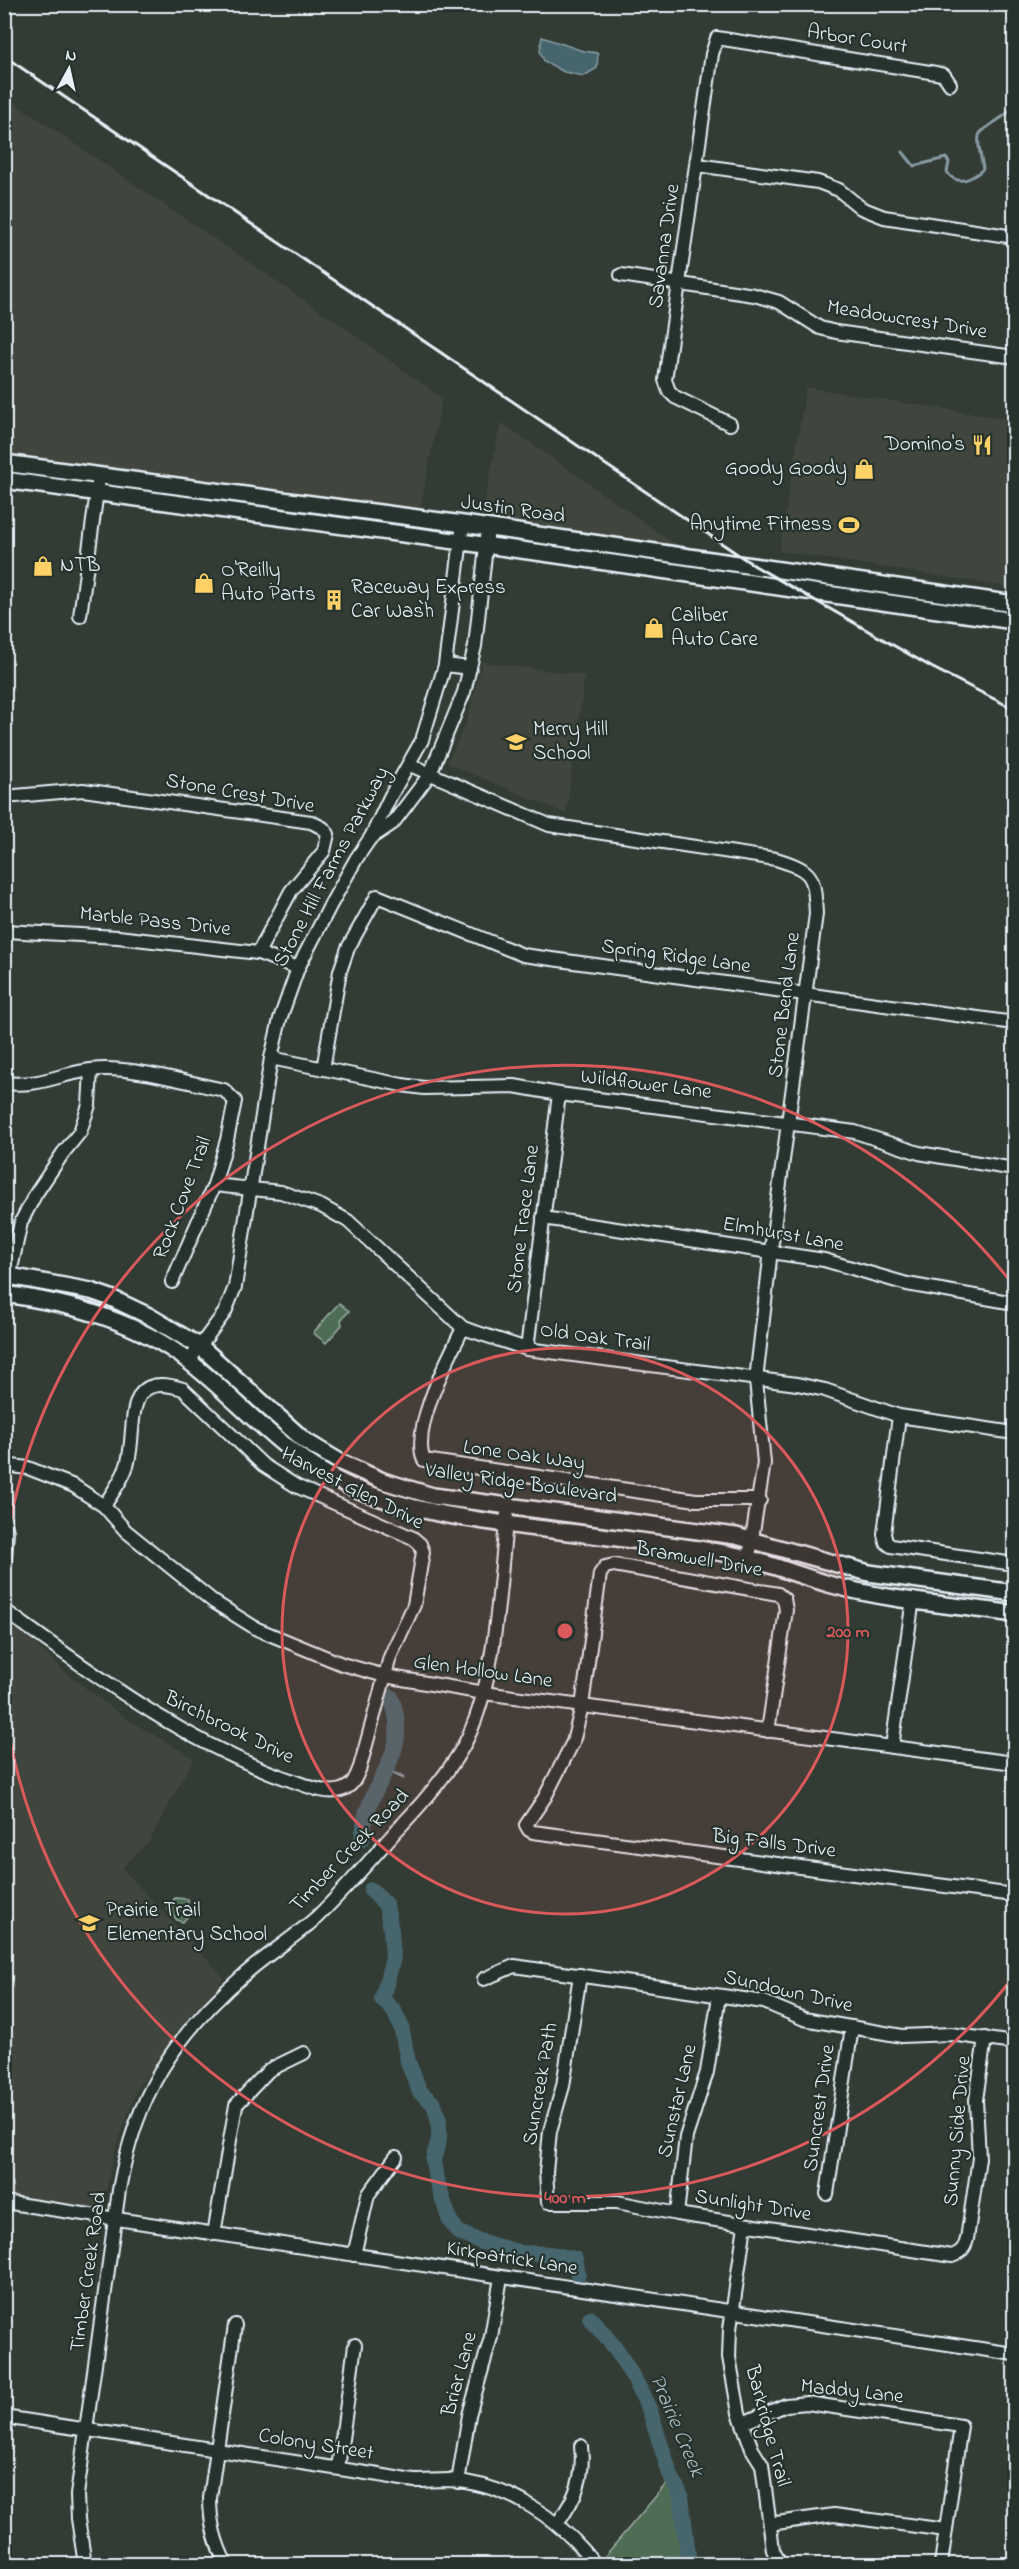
<svg xmlns="http://www.w3.org/2000/svg" width="1019" height="2569" font-family="'Indie Flower',sans-serif">
<style>
.built{fill:#41453c}
.green{fill:#506d55;stroke:#9cafa6;stroke-width:1.5}
.water{fill:#46656d;stroke:#879da5;stroke-width:1.5}
.lines{fill:none;stroke-linecap:round;stroke-linejoin:round}
.stream{stroke:#879da5;stroke-width:3}
.river{stroke:#46656d;stroke-width:16}
.minor-casing{stroke:#e8f1f8;stroke-width:16}
.major-casing{stroke:#e8f1f8;stroke-width:20}
.minor{stroke:#26332d;stroke-width:12}
.major{stroke:#26332d;stroke-width:15}
.rail{stroke:#e8f1f8;stroke-width:3}
.ring{fill:none;stroke:#da5a5c;stroke-width:3}
.labels{text-anchor:middle;dominant-baseline:central;stroke-width:4.5;stroke-linejoin:round;paint-order:stroke}
.street-label{font-size:21px;fill:#e8f1f8;stroke:#26332d}
.poi-label{font-size:21px;fill:#e8f1f8;stroke:#26332d;text-anchor:start}
.water-label{font-size:22px;font-style:italic;fill:#afc0c7;stroke:#26332d}
.centre{fill:#da5a5c;stroke:#26332d;stroke-width:3}
.ring-label{font-size:18px;text-anchor:middle;font-weight:bold;fill:#da5a5c;stroke:#26332d;stroke-width:4.5;stroke-linejoin:round;paint-order:stroke}
</style>
<rect width="100%" height="100%" fill="#323b34"/>
<filter id="ink" filterUnits="userSpaceOnUse"><feTurbulence type="fractalNoise" baseFrequency=".0167" numOctaves="2"/><feDisplacementMap in="SourceGraphic" scale="12" xChannelSelector="R" yChannelSelector="G"/><feConvolveMatrix kernelMatrix="1 2 1 2 8 2 1 2 1" color-interpolation-filters="sRGB"/></filter>
<g filter="url(#ink)">
<g class="built">
<polygon points="5,96 338,323 442,398 420,511 5,455"/>
<polygon points="806,387 1014,420 1014,588 779,551"/>
<polygon points="501,422 681,548 481,517"/>
<polygon points="482,662 585,675 566,814 447,763 467,720"/>
<polygon points="8,1617 65,1672 125,1718 194,1758 149,1842 122,1868 225,1978 172,2040 136,2091 113,2158 101,2215 5,2201 4,1623"/>
</g>
<g class="green">
<polygon points="339,1303 349,1311 341,1320 342,1325 326,1343 313,1333"/>
<polygon points="175,1898 188,1899 188,1916 183,1922 177,1920 167,1908"/>
<polygon points="673,2476 688,2519 691,2551 696,2564 611,2564 605,2556"/>
</g>
<polygon class="water" points="542,37 583,51 598,53 597,68 584,76 564,72 544,61 540,51"/>
<g class="lines">
<g class="stream">
<path d="M 903,152 L 914,166 L 946,158 L 949,162 L 947,172 C 957,187 972,179 983,169 C 982,160 977,145 979,136 C 980,128 1007,118 1014,106"/>
<polyline points="387,1770 403,1778"/>
</g>
<g class="river">
<path d="M 362,1839 C 364,1830 364,1820 367,1811 C 382,1768 410,1748 391,1697"/>
<polyline points="371,1890 386,1905 391,1930 393,1958 382,1999 394,2011 401,2026 408,2062 420,2092 434,2104 439,2121 439,2139 433,2160 436,2179 450,2221 459,2233 482,2242 521,2253 551,2254 575,2259 578,2274"/>
<polyline points="590,2318 617,2350 637,2384 650,2411 670,2474 681,2496 689,2564"/>
</g>
<g class="minor-casing">
<g id="minor">
<polyline points="697,165 818,182 839,190 861,208 884,217 1014,237"/>
<polyline points="621,275 754,295 779,302 820,328 836,332 1014,357"/>
<polyline points="730,424 675,397 669,391 665,380 712,54 717,38 936,73 944,75 950,84"/>
<polyline points="80,616 98,484"/>
<polyline points="445,665 470,668"/>
<path d="M 410,765 L 549,825 L 776,859 C 814,871 814,875 816,914 L 771,1250 L 756,1380 L 764,1463 L 749,1557"/>
<polyline points="4,797 83,790 311,822 323,828 328,834 324,851 291,891 258,953"/>
<polyline points="372,837 393,823 430,774 464,692 475,646 488,528"/>
<polyline points="4,931 118,937 258,953 298,968"/>
<polyline points="271,1058 402,1085 424,1088 514,1086 559,1094 855,1132 919,1153 1014,1169"/>
<polyline points="323,1069 340,971 348,948 377,896 523,955 1014,1023"/>
<path d="M 4,1083 C 41,1087 58,1074 91,1070 C 128,1065 186,1082 224,1090 L 235,1101 L 227,1140 L 214,1185 L 172,1282"/>
<polyline points="214,1185 281,1192 321,1206 348,1221 463,1328 527,1349 797,1384 825,1390 899,1416 1014,1433"/>
<polyline points="543,1218 824,1260 907,1284 1014,1303"/>
<polyline points="4,1302 21,1222 35,1195 63,1153 80,1132 89,1105 91,1070"/>
<path d="M 463,1328 C 449,1357 410,1429 424,1460 L 696,1500 L 760,1500"/>
<polyline points="527,1349 559,1094"/>
<polyline points="189,1361 225,1312 235,1287 271,1058 280,1019 298,968 331,904 356,859 371,837 390,797 422,740 445,665 463,524"/>
<polyline points="899,1416 884,1534 886,1542 891,1546 1014,1564"/>
<polyline points="4,1465 28,1468 74,1486 104,1506 126,1531 214,1602 257,1629 342,1664 385,1676 484,1693 1014,1763"/>
<polyline points="4,1518 7,1532 4,1570"/>
<path d="M 4,1610 C 96,1676 186,1744 293,1781 C 307,1786 327,1795 341,1790 C 353,1787 356,1777 360,1767 L 390,1657 L 414,1605 L 423,1552 L 420,1544 L 413,1538 L 296,1486 L 263,1465 L 183,1389 C 122,1369 137,1425 128,1462 C 124,1478 112,1493 104,1506"/>
<polyline points="768,1731 786,1610 784,1599 778,1594 614,1565 605,1567 600,1574 582,1706 573,1742 545,1797 526,1825 529,1830 533,1832 1014,1895"/>
<polyline points="892,1747 913,1599"/>
<path d="M 580,1975 L 563,2086 L 550,2131 L 546,2172 L 548,2202 L 617,2202 L 677,2214 L 952,2256 C 961,2253 965,2248 967,2239 L 979,2158 L 976,2100 L 985,2038"/>
<polyline points="484,1979 514,1966 764,2002 804,2019 902,2036 951,2034 1014,2043"/>
<polyline points="827,2194 852,2027"/>
<polyline points="4,2202 1014,2354"/>
<polyline points="677,2214 686,2137 707,2072 719,1996"/>
<polyline points="745,2225 730,2329 729,2357 739,2413 752,2449 762,2465 773,2550 780,2564"/>
<polyline points="214,2234 236,2105 269,2070 304,2053"/>
<polyline points="354,2255 368,2195 396,2157"/>
<path d="M 4,2417 L 379,2475 C 391,2477 403,2480 415,2481 C 426,2481 437,2480 448,2480 C 509,2484 559,2518 595,2564"/>
<polyline points="743,2423 786,2405 807,2403 961,2426 941,2564"/>
<polyline points="338,2468 355,2345"/>
<polyline points="458,2482 469,2415 491,2337 501,2277"/>
<path d="M 557,2524 C 575,2499 585,2478 581,2446"/>
<polyline points="769,2524 834,2515 946,2530"/>
<path d="M 85,2564 L 78,2519 L 77,2495 L 119,2190 C 135,2096 174,2035 246,1973 C 269,1953 295,1937 317,1917 C 345,1890 371,1859 397,1830 C 420,1806 454,1767 468,1737 C 498,1674 499,1576 508,1506"/>
<path d="M 226,2564 C 215,2542 210,2523 210,2498 L 235,2325"/>
</g>
</g>
<g class="major-casing">
<g id="major">
<polyline points="4,463 463,524 1014,604"/>
<polyline points="4,480 543,553 1014,621"/>
<polyline points="4,1275 91,1291 111,1298 149,1316 201,1347 305,1441 340,1462 383,1481 433,1496 736,1536 869,1573 1014,1593"/>
<path d="M 4,1294 C 70,1303 138,1321 191,1363 C 244,1405 286,1458 349,1486 C 406,1511 467,1519 528,1527 C 591,1535 655,1542 717,1552 C 757,1558 793,1574 832,1585 C 891,1601 954,1605 1014,1614"/>
</g>
</g>
<use href="#minor" class="minor"/>
<use href="#major" class="major"/>
<polyline class="rail" points="4,56 755,566 933,668 1014,709"/>
</g>
</g>
<circle cx="565" cy="1631" r="283" fill="#da5a5c" fill-opacity=".12"/>
<g class="ring">
<circle cx="565" cy="1631" r="283"/>
<path d="M1014 1976A566 566 0 0 1 5 1710M5 1552A566 566 0 0 1 1014 1286"/>
</g>
<defs>
<g id="restaurant-bare" transform="scale(1.62)"><path d="M-5-6h1v4h1v-4h1v4h1v-4h1v5L-1.5 .5V6h-2V.5L-5-1ZM5-6V6H3V1.5H1.5Q1.5-4 5-6Z" fill="#ffd166" stroke="#26332d" stroke-width="2.5" paint-order="stroke"/></g>
<g id="shop-bare" transform="scale(1.62)"><path d="M-5-2.5h2.3a2.7 3.5 0 0 1 5.4 0H5L5.5 6h-11ZM-1.5-2.5h3a1.5 2.3 0 0 0-3 0Z" fill="#ffd166" stroke="#26332d" stroke-width="2.5" paint-order="stroke"/></g>
<g id="stadium-bare" transform="scale(1.62)"><path d="M0-5a6.5 5 0 1 0 0 10a6.5 5 0 1 0 0-10ZM-3.5-1.8h7v3.6h-7Z" fill="#ffd166" stroke="#26332d" stroke-width="2.5" paint-order="stroke"/></g>
<g id="building-bare" transform="scale(1.62)"><path d="M-4-6H4V6H1V3H-1V6H-4ZM-2.5-4.3h1.7v1.8h-1.7ZM.8-4.3h1.7v1.8H.8ZM-2.5-1h1.7V.8h-1.7ZM.8-1h1.7V.8H.8Z" fill="#ffd166" stroke="#26332d" stroke-width="2.5" paint-order="stroke"/></g>
<g id="school-bare" transform="scale(1.62)"><path d="M0-5L7-2L0 1L-7-2ZM-4 1L0 2.5L4 1V4Q0 6-4 4Z" fill="#ffd166" stroke="#26332d" stroke-width="2.5" paint-order="stroke"/></g>
</defs>
<g fill-rule="evenodd">
<use href="#restaurant-bare" x="982" y="445"/>
<use href="#shop-bare" x="864" y="469"/>
<use href="#stadium-bare" x="849" y="525"/>
<use href="#shop-bare" x="43" y="566"/>
<use href="#shop-bare" x="204" y="583"/>
<use href="#building-bare" x="334" y="600"/>
<use href="#shop-bare" x="654" y="628"/>
<use href="#school-bare" x="516" y="742"/>
<use href="#school-bare" x="89" y="1923"/>
</g>
<g class="labels">
<g class="street-label">
<text transform="translate(857 40) rotate(9)">Arbor Court</text>
<text transform="translate(665 246) rotate(-82)">Savanna Drive</text>
<text transform="translate(907 320) rotate(9)">Meadowcrest Drive</text>
<text transform="translate(513 510) rotate(8)">Justin Road</text>
<text transform="translate(240 794) rotate(10)">Stone Crest Drive</text>
<text transform="translate(332 867) rotate(-62)">Stone Hill Farms Parkway</text>
<text transform="translate(155 922) rotate(6)">Marble Pass Drive</text>
<text transform="translate(676 957) rotate(8)">Spring Ridge Lane</text>
<text transform="translate(785 1005) rotate(-83)">Stone Bend Lane</text>
<text transform="translate(646 1085) rotate(7)">Wildflower Lane</text>
<text transform="translate(183 1198) rotate(-69)">Rock Cove Trail</text>
<text transform="translate(524 1219) rotate(-83)">Stone Trace Lane</text>
<text transform="translate(783 1235) rotate(10)">Elmhurst Lane</text>
<text transform="translate(595 1338) rotate(8)">Old Oak Trail</text>
<text transform="translate(524 1456) rotate(8)">Lone Oak Way</text>
<text transform="translate(521 1484) rotate(8)">Valley Ridge Boulevard</text>
<text transform="translate(352 1489) rotate(27)">Harvest Glen Drive</text>
<text transform="translate(699 1560) rotate(10)">Bramwell Drive</text>
<text transform="translate(483 1672) rotate(8)">Glen Hollow Lane</text>
<text transform="translate(229 1728) rotate(26)">Birchbrook Drive</text>
<text transform="translate(774 1844) rotate(7)">Big Falls Drive</text>
<text transform="translate(350 1851) rotate(-46)">Timber Creek Road</text>
<text transform="translate(788 1992) rotate(13)">Sundown Drive</text>
<text transform="translate(541 2084) rotate(-80)">Suncreek Path</text>
<text transform="translate(678 2101) rotate(-77)">Sunstar Lane</text>
<text transform="translate(820 2108) rotate(-82)">Suncrest Drive</text>
<text transform="translate(958 2131) rotate(-85)">Sunny Side Drive</text>
<text transform="translate(753 2206) rotate(9)">Sunlight Drive</text>
<text transform="translate(512 2259) rotate(9)">Kirkpatrick Lane</text>
<text transform="translate(89 2272) rotate(-82)">Timber Creek Road</text>
<text transform="translate(460 2374) rotate(-75)">Briar Lane</text>
<text transform="translate(852 2392) rotate(6)">Maddy Lane</text>
<text transform="translate(767 2426) rotate(75)">Barkridge Trail</text>
<text transform="translate(316 2445) rotate(9)">Colony Street</text>
</g>
<g class="poi-label">
<text x="965" y="445" text-anchor="end">Domino's</text>
<text x="847" y="469" text-anchor="end">Goody Goody</text>
<text x="832" y="525" text-anchor="end">Anytime Fitness</text>
<text x="60" y="566">NTB</text>
<text x="221" y="571">O'Reilly<tspan x="221" dy="24">Auto Parts</tspan></text>
<text x="351" y="588">Raceway Express<tspan x="351" dy="24">Car Wash</tspan></text>
<text x="671" y="616">Caliber<tspan x="671" dy="24">Auto Care</tspan></text>
<text x="533" y="730">Merry Hill<tspan x="533" dy="24">School</tspan></text>
<text x="106" y="1911">Prairie Trail<tspan x="106" dy="24">Elementary School</tspan></text>
</g>
<g class="water-label">
<text transform="translate(676 2426) rotate(67)">Prairie Creek</text>
</g>
</g>
<circle cx="565" cy="1631" r="9" class="centre"/>
<g class="ring-label">
<text x="848" y="1637">200 m</text>
<text x="565" y="2203">400 m</text>
</g>
<rect width="1019" height="2569" fill="none" stroke="#26332d" stroke-width="24"/>
<rect x="12" y="12" width="995" height="2545" fill="none" stroke="#e8f1f8" stroke-width="2" filter="url(#ink)"/>
<g transform="translate(69 69) rotate(8)" stroke="#26332d" stroke-width="4.5" paint-order="stroke">
<path d="M0-4.5L10 22L0 15L-10 22Z" fill="#e8f1f8"/>
<text y="-9" font-size="16" font-weight="bold" text-anchor="middle" fill="#e8f1f8">N</text>
</g>
</svg>
